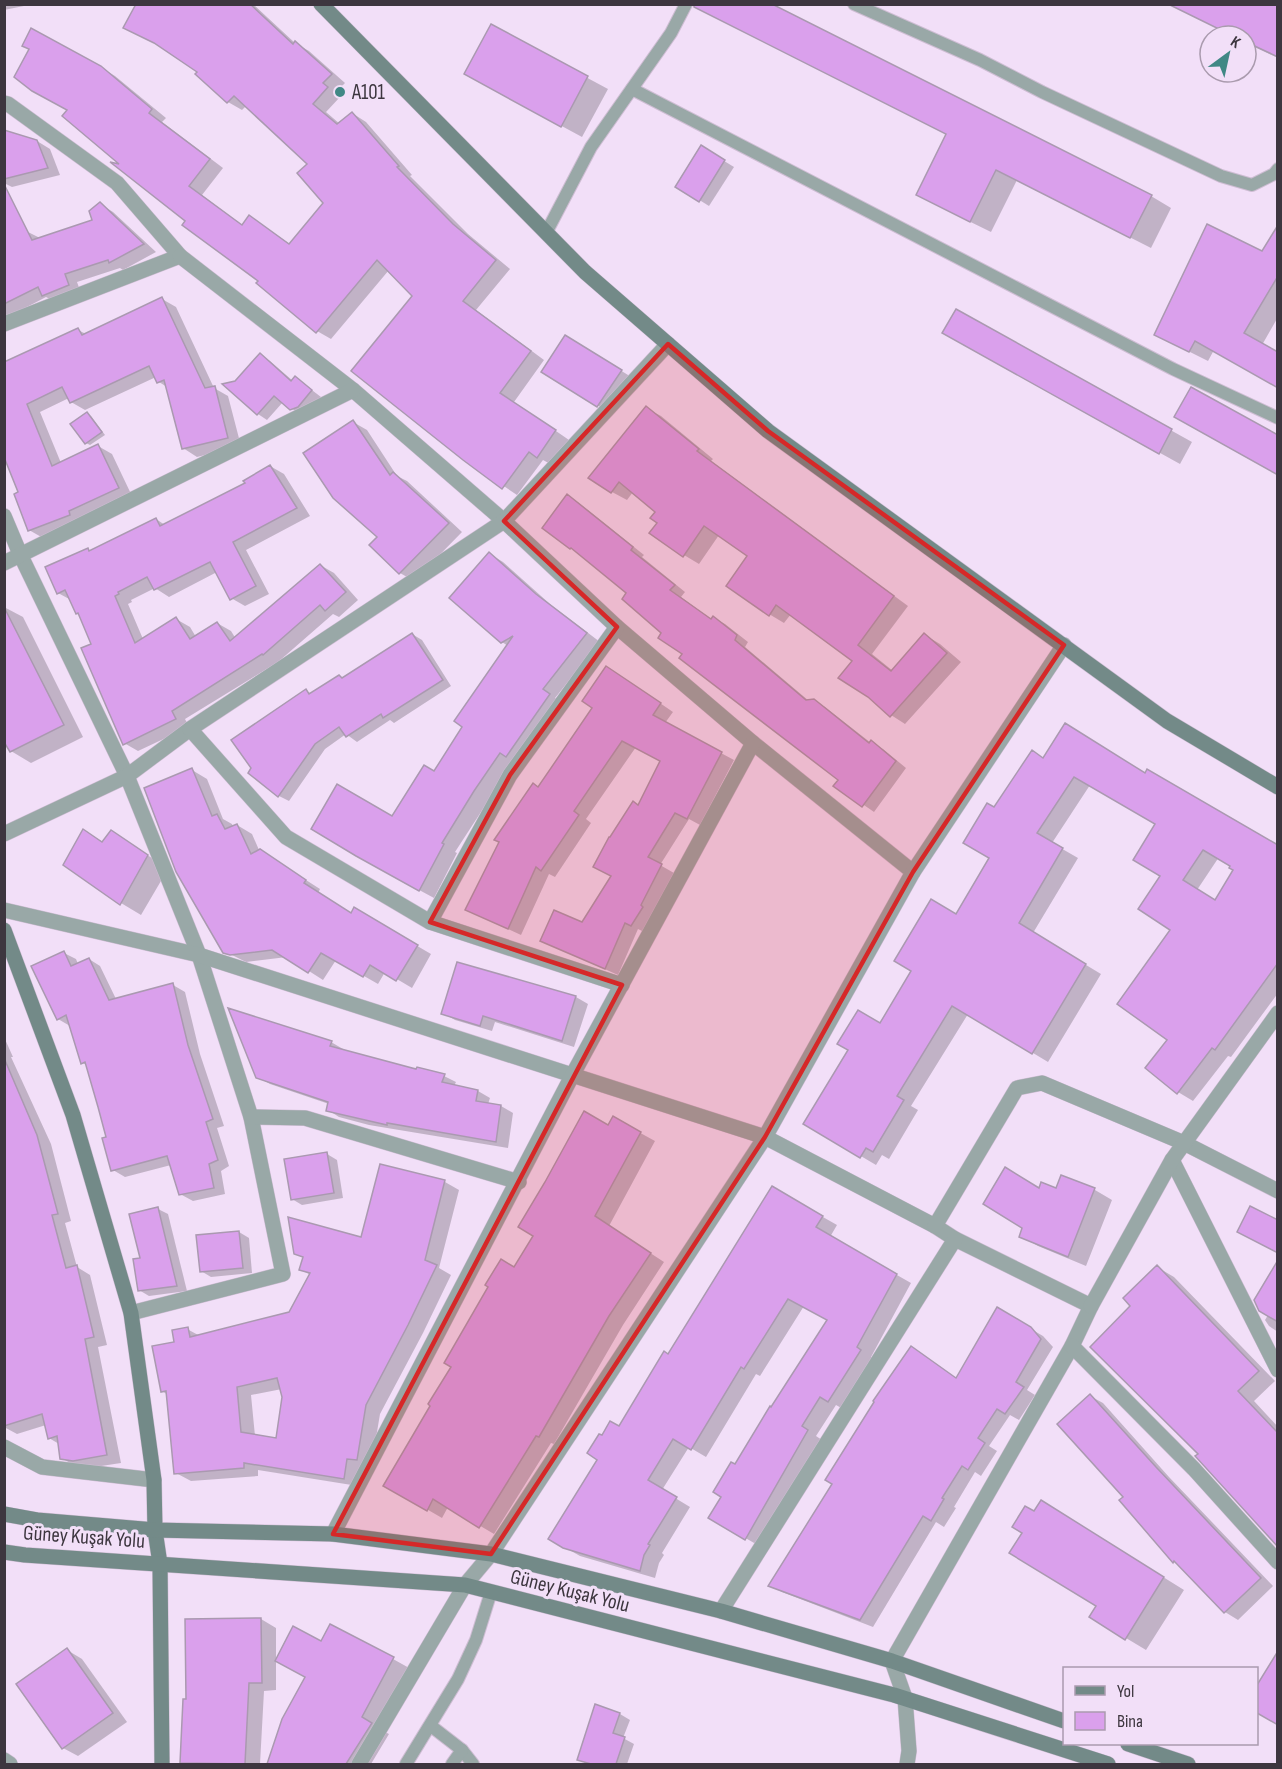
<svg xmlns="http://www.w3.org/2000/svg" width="1282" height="1769" font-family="'Sofia Sans Condensed',sans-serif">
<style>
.shadow{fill:#0003;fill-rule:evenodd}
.building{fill:#daa0ec;stroke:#aa99b0;stroke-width:1.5;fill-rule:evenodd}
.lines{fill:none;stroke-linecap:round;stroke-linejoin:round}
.service-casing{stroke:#cebdd3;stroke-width:14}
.minor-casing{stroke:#cebdd3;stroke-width:16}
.secondary-casing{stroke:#cebdd3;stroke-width:16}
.service{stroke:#99a8a7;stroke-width:12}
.minor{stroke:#99a8a7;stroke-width:15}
.secondary{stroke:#738a88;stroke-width:15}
.marked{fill:#d62828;fill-opacity:0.2;stroke:#d62828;stroke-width:4.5;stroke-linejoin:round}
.poi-dot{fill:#408885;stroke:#f2dff8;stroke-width:2}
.labels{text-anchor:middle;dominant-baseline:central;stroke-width:6;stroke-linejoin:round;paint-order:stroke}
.poi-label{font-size:21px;fill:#3d363f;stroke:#f2dff8;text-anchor:start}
.street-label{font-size:21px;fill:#3d363f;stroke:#f2dff8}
</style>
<rect width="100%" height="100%" fill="#f2dff8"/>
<g class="shadow">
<polygon points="4,4 29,4 29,5 4,10"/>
<polygon points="138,4 253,4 295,43 309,51 345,83 336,92 341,96 326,112 340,124 352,113 366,122 412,175 410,176 468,234 510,269 476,310 544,360 514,402 569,440 552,465 543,460 517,495 464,459 414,296 389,270 331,339 317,331 125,166 100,67 115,76 166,118 162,122 223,168 202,195 243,226 250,217 290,244 325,203 309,164 246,106 242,110 228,102 197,74 199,72"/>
<polygon points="1168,4 1278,4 1278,58 1246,43 1246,36 1233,36"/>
<polygon points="707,12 1151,196 1171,208 1151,248 1017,180 991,232 938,206 948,135"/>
<polygon points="491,26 608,89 582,137 486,85"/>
<polygon points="4,135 37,141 50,149 60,175 12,187 4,183"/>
<polygon points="711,153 734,167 709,206 677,186"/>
<polygon points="100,204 113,212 156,252 123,270 120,268 77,282 81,293 56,302 46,297 4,319 4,242 26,231 40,238 94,221"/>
<polygon points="1278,245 1278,317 1262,345 1214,350 1208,361 1174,344 1263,253"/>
<polygon points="162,299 176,307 214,388 228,396 241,446 197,457 183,448 167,387 159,382 156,377 85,410 71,402 69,398 40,412 61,463 98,446 112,454 132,496 43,538 29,530 20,493 4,453 4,361 10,361 78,330 86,334"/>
<polygon points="956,311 1192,442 1180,464 965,345"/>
<polygon points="580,345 636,380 613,414 597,405"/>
<polygon points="261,355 270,361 293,381 296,378 321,397 308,412 301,415 283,402 267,420 258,414 236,383"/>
<polygon points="646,408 661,416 713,459 711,461 908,606 872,654 893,671 925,635 940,644 961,662 905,724 891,715 854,661 791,614 784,623 769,614 749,556 719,535 699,564 684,555 660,523 657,512 633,492 627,500 612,492"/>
<polygon points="87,414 91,416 105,435 90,445 86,443"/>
<polygon points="353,422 367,430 397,476 407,481 462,532 414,581 400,573 379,537"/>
<polygon points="270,466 284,474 310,516 246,550 269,594 245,606 231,598 217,572 169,597 155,588 131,600 132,602 128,604 143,639 176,619 190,627 196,637 217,623 231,631 236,639 320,565 334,573 358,600 339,617 333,614 278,662 185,719 189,727 138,751 124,743 93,645 80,615 77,613 71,600 58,593 88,550 91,552 156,519 165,525 247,484"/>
<polygon points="568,496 579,503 644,555 642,557 685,592 681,597 712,620 714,618 725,624 748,642 745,647 809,701 813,700 825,707 871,743 883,749 906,768 874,812 835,785 840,780 684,654 663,633 629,593"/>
<polygon points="490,554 503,562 550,604 600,642 555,698 563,703 514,761 455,852 457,853 434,898 371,864 393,818 435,772 464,727 508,646 502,642"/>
<polygon points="4,607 23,617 83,737 31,763 11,751 4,739"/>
<polygon points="412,634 422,640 451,686 394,723 390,720 357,742 346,734 325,749 289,801 279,796 253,768 306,691 312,694 339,676 344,679"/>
<polygon points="619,675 673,712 665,723 734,760 700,825 689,819 660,865 674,873 644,932 638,929 618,975 542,941 583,924 613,876 639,807 662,761 636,747 586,819 591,823 555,877 549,874 521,935 480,916 539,788"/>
<path d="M 1045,759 L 1146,774 L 1278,846 L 1278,993 L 1231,1057 L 1228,1056 L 1193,1101 L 1178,1092 L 1169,1040 L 1172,929 L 1162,875 L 1157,824 L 1090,785 L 1052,843 L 1078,858 L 1033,933 L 1101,974 L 1048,1062 L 968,1014 L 911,1106 L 918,1110 L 889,1159 L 882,1155 L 876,1165 L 805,1123 L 880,1024 L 957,915 L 991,858 L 994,809 ZM 1219,857 L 1235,870 L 1216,902 L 1197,890 Z"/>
<polygon points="192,770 207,779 223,819 232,824 233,827 237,825 252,834 259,850 320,889 318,893 351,914 354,909 431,954 412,988 385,972 378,984 336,960 323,980 287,957 246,962 224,951"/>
<polygon points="84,831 103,842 131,844 168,869 141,915 121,903"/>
<polygon points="64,953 76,959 78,964 89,959 100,966 116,999 173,985 185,992 200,1054 224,1126 217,1128 229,1166 221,1171 225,1194 193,1201 180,1194 171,1165 125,1177 113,1170 108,1138 87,1065 82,1063 70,1026 58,1019"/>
<polygon points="576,997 588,1004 574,1047 495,1022 492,1031 455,1020 443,1013"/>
<polygon points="4,1037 13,1057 11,1057 51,1144 71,1221 65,1223 77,1267 90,1275 107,1345 98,1347 121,1463 88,1468 76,1467 62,1458 59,1444 49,1438 46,1425 17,1434 4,1427"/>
<polygon points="331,1042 343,1049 343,1051 417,1071 444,1076 456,1082 454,1086 478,1091 490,1098 488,1104 501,1106 513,1113 508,1148 369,1125 339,1117 328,1110 329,1104 270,1084 257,1077"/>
<polygon points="613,1118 655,1141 609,1226 664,1262 623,1325 554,1444 551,1443 494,1534 448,1507 442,1518 385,1485 515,1269"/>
<polygon points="327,1154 337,1160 343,1198 302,1205 292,1199"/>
<path d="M 381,1166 L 445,1182 L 459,1190 L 439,1268 L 451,1275 L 423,1333 L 380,1414 L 371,1468 L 358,1486 L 258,1470 L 258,1476 L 191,1481 L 176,1473 L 168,1395 L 162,1391 L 176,1343 L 187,1329 L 200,1336 L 290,1313 L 311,1275 L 301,1270 L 304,1258 L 295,1253 L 363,1239 ZM 282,1389 L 284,1397 L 277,1440 L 255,1436 L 251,1395 Z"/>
<polygon points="1062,1177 1095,1190 1112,1200 1086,1266 1038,1246 1021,1236 1040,1189 1057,1190"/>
<polygon points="772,1188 837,1225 830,1237 911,1283 871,1357 875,1359 843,1409 836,1405 816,1436 822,1440 761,1547 711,1518 723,1496 735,1466 828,1320 804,1306 760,1376 756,1374 706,1457 689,1447 662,1490 690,1507 662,1553 664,1555 659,1563 655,1578 580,1556 550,1539 599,1459 602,1437 620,1428 669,1356"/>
<polygon points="158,1209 168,1214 187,1291 149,1296 139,1290 142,1259"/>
<polygon points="239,1232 249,1238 252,1273 211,1277 201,1271"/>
<polygon points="1278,1263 1278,1332 1269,1326 1265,1320 1268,1315"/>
<polygon points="1157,1267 1174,1277 1275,1381 1254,1401 1278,1427 1278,1544 1200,1454 1132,1306"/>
<polygon points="997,1309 1043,1336 1053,1347 1027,1390 1035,1395 1019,1420 1010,1415 989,1446 997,1451 981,1476 975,1472 954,1507 956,1508 944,1527 936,1522 873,1627 782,1592 770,1585 834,1484 912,1348 957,1379"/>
<polygon points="1090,1396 1103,1403 1169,1477 1273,1586 1238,1620 1225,1612 1182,1567 1174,1562 1121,1501 1125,1497"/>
<polygon points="1035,1513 1062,1514 1184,1590 1146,1650 1091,1617 1098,1606 1024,1532"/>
<polygon points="261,1619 276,1628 276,1690 264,1691 260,1764 183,1764 181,1762 187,1700"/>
<polygon points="322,1643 393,1659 411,1669 379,1729 389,1734 371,1764 269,1764 284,1720"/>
<polygon points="67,1650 82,1659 127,1722 78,1756 63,1748"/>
<polygon points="596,1706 620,1714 630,1720 623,1738 634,1744 627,1764 588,1764 578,1759"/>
</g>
<g class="building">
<polygon points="136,4 250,4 293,44 295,41 332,74 323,83 328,87 313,104 337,124 352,112 399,166 397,167 453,224 496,260 463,301 531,351 500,393 556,430 537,458 529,452 502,489 463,460 351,371 412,296 377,260 316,333 256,283 258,281 182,225 185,221 110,162 119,164 62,116 67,110 32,91 14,77 29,49 22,46 31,28 101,66 152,109 149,113 210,159 189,186 242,225 249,215 289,244 323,203 297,173 307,164 234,96 227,103 195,74 197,72 154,43 123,28"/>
<polygon points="694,4 772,4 1152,195 1130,238 996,170 970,222 916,195 946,134 694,7"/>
<polygon points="1168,4 1278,4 1278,57 1246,42 1246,36 1233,36"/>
<polygon points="491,24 588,76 561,127 464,74"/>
<polygon points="4,130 37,140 48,168 4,179"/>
<polygon points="701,145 725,160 699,202 675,187"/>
<polygon points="4,184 32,240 92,220 89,211 100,202 144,244 109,263 108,260 65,274 69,285 42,296 38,287 4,304"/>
<polygon points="1207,224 1262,251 1278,225 1278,276 1244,333 1278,352 1278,388 1195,341 1189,352 1154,335"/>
<polygon points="162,297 205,388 215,386 228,438 182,449 164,380 157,383 149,366 70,403 62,387 27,404 52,466 98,444 119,488 69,511 70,515 28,531 14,494 18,492 4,457 4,362 78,328 82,335"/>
<polygon points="956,309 1172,429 1159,454 942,333"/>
<polygon points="565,335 622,370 597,407 541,372"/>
<polygon points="260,353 291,381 295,376 312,390 298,407 290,410 274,396 257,415 222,384 235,381"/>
<polygon points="1191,387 1278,435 1278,475 1174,417"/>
<polygon points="646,406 699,449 697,451 894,596 858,645 891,671 924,633 947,653 890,717 868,697 838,678 852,661 776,605 769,616 726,586 747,556 704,526 683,557 649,533 657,523 650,518 655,512 619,482 611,493 588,478"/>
<polygon points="87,412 102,432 85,444 70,424"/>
<polygon points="353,420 390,475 393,472 449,523 399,574 369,545 377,537 333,498 303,453"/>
<polygon points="270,465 297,508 233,542 256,586 230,600 210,562 154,590 147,577 118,592 119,594 115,596 135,643 176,617 190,639 217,622 230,641 320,564 346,592 325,611 320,605 263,655 262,654 172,711 176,719 123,745 81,648 91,644 78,613 76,614 65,590 57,594 45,567 88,548 89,551 156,518 160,526 245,483 243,481"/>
<polygon points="567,494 633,547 631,550 675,585 670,590 711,619 713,616 737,635 735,640 806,700 814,699 869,743 871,740 896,761 862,807 833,786 838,780 679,658 682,654 658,638 661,633 622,599 626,593 571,548 570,549 542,528"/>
<polygon points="489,552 536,594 587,633 543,689 550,694 506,757 500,753 474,791 442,843 444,844 419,891 356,856 311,829 337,784 392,816 424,765 434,771 462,727 454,721 513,636 501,643 449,598"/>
<polygon points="4,607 64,725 10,752 4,742"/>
<polygon points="412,633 443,680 383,718 381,714 346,737 339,727 315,744 278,797 248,773 251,768 231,740 306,689 309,694 339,675 342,678"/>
<polygon points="606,666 661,703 653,715 722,752 687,819 675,813 648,857 662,864 641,905 643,907 631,926 625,923 605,969 540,941 554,910 582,922 611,876 593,867 609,837 610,837 633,801 638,805 660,761 622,741 574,811 579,815 541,871 536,867 508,929 465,910 499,842 494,840 533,783 538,787 592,708 582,701"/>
<path d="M 1065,723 L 1145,773 L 1147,769 L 1278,845 L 1278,963 L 1215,1050 L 1212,1048 L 1177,1094 L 1145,1068 L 1167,1040 L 1117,1004 L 1170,930 L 1138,909 L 1160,876 L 1133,860 L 1155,824 L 1074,777 L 1037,833 L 1063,848 L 1019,923 L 1086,964 L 1032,1054 L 952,1006 L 897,1096 L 904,1100 L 873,1152 L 866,1148 L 860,1158 L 803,1124 L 848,1050 L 837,1044 L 858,1010 L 880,1023 L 911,971 L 894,961 L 931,899 L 956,914 L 989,858 L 963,843 L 987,803 L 994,807 L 1032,750 L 1043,758 ZM 1203,850 L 1230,866 L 1229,868 L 1233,870 L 1215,900 L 1183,880 Z"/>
<polygon points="192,768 212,816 217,814 225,829 237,824 251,854 260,849 306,880 304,883 351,913 354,907 418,945 396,981 370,965 363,977 321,953 308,973 272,950 230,955 223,953 176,872 144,788"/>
<polygon points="83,829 102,842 111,830 148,855 120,905 63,865"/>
<polygon points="64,951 71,966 89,958 109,1000 173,983 188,1045 213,1119 206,1122 218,1160 209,1164 214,1188 179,1195 167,1156 111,1171 102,1138 106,1137 98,1107 85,1062 81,1064 66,1015 57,1020 31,966"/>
<polygon points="457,962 576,996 562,1041 483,1016 480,1026 441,1014"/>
<polygon points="228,1008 332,1041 330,1046 416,1069 417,1067 445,1074 442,1082 478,1090 476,1101 501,1105 496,1142 387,1123 387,1125 326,1111 328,1102 256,1078"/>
<polygon points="4,1058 37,1135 58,1214 52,1215 66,1268 77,1265 94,1337 85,1339 107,1455 73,1461 60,1459 57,1436 48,1439 42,1414 4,1426"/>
<polygon points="584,1111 608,1125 613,1116 641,1132 595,1216 651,1253 609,1316 539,1437 536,1436 479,1528 433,1499 427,1511 383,1486 430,1406 428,1404 451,1367 444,1363 488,1287 485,1285 501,1259 514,1267 533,1236 518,1227 545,1182"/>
<polygon points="327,1152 334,1193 291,1200 284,1159"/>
<path d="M 380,1164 L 445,1180 L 425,1260 L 437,1265 L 408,1325 L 366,1405 L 357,1460 L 347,1459 L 344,1479 L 244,1463 L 244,1468 L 174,1474 L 166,1391 L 161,1392 L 152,1346 L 174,1342 L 172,1330 L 188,1327 L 190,1337 L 289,1312 L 310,1273 L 299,1270 L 303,1257 L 294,1254 L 288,1217 L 361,1237 ZM 277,1378 L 282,1397 L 276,1438 L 241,1432 L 237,1387 Z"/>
<polygon points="1005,1167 1039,1188 1041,1182 1056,1188 1061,1175 1095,1188 1068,1257 1019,1237 1022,1228 983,1204"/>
<polygon points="772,1186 823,1216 816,1227 897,1274 857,1347 861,1350 828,1402 820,1397 802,1426 808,1430 745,1540 708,1518 721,1497 713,1492 731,1462 735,1464 770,1406 771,1407 827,1320 788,1299 744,1369 741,1367 691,1450 673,1439 648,1480 677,1497 648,1544 650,1545 644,1555 640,1571 563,1548 548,1539 597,1460 587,1453 599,1434 602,1435 610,1421 619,1426 664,1351 668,1354"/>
<polygon points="1250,1206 1278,1220 1278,1253 1237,1232"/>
<polygon points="158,1207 177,1286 138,1291 133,1259 140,1258 129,1214"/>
<polygon points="239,1231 243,1268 200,1272 196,1235"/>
<polygon points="1278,1260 1278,1322 1259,1311 1254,1300"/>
<polygon points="1157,1265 1259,1371 1238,1391 1278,1433 1278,1547 1195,1456 1198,1454 1090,1347 1130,1306 1123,1298"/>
<polygon points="997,1307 1031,1327 1041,1339 1016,1382 1024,1387 1005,1414 997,1409 978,1438 985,1443 968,1470 962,1466 942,1498 944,1499 931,1521 923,1516 860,1620 768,1586 832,1484 825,1480 874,1402 873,1401 911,1346 956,1378"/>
<polygon points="1090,1394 1156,1467 1261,1578 1224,1613 1174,1561 1173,1563 1119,1500 1123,1497 1057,1424"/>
<polygon points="1041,1500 1164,1577 1125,1640 1089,1617 1096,1606 1009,1553 1022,1533 1012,1527 1025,1506 1034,1511"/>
<polygon points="261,1618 262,1683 249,1683 245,1764 180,1763 183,1699 186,1699 185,1619"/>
<polygon points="330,1624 394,1657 362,1717 372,1723 346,1764 267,1764 282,1719 305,1677 275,1661 293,1626 321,1641"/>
<polygon points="67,1648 113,1713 62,1749 16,1684"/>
<polygon points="1278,1651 1278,1725 1257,1713 1257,1685"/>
<polygon points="595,1704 620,1713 613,1733 625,1737 616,1764 591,1764 577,1760"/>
</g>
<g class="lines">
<g class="service-casing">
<g id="service">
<polyline points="854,4 980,60 1042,92 1221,176 1252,185 1274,174 1278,169"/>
<polyline points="632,89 1173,369 1278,418"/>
<polyline points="546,233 591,147 671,33 686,4"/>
<polyline points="431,1726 462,1750 473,1764"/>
<polyline points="406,1764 458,1679 476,1640 491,1592"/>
<polyline points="452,1764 462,1750"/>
</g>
</g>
<g class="minor-casing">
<g id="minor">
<polyline points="4,103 8,104 117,183 180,256 4,324"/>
<polyline points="180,256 353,390 504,521 617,627 753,743 913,872 765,1137 491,1554 465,1585 359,1764"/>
<polyline points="4,516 20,554 127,776 199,955 251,1117 283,1274 131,1313"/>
<polyline points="4,563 353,390"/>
<polyline points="617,627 510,775 430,922 622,985"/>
<polyline points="4,834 127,776 190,729"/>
<polyline points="913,872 1064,645"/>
<polyline points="4,910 199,955 765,1137 935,1226 955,1239 1091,1306 1072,1346 892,1661 905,1698 909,1751 907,1764"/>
<polyline points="430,922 286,837 190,729 504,521 668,344"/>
<polyline points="251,1117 305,1118 519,1182"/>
<polyline points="1172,1160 1278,1370"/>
<polyline points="935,1226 1017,1088 1042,1083 1184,1143 1278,1191"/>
<polyline points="1091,1306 1172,1160 1278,1013"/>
<polyline points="1072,1346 1194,1469 1278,1562"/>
<polyline points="4,1447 42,1467 154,1480"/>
<polyline points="333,1534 573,1074 753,743"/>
<polyline points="721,1611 955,1239"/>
<polyline points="4,1760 10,1764"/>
</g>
</g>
<g class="secondary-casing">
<g id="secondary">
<polyline points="321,4 585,272 768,431 1167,721 1278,787"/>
<polyline points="4,930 73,1115 131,1313 154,1480 155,1530 160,1564 162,1764"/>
<polyline points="4,1514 37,1520 155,1530 333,1534 491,1554 721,1611 892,1661 1064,1721"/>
<polyline points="4,1552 25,1555 465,1585 894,1695 1108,1764"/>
<polyline points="1128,1744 1188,1764"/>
</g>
</g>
<use href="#service" class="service"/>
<use href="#minor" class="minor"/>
<use href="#secondary" class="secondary"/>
</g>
<path class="marked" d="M 668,344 L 768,431 L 1064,645 L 913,872 L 765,1137 L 491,1554 L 333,1534 L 622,985 L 430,922 L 510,775 L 617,627 L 504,521 Z"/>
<circle class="poi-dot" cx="340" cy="92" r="6"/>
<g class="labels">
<g class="poi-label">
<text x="352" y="92">A101</text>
</g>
<g class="street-label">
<text transform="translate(84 1537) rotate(4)">Güney Kuşak Yolu</text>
<text transform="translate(570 1591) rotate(14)">Güney Kuşak Yolu</text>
</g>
</g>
<rect width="1282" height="1769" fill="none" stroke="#3d363f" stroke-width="12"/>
<rect x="1063" y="1667" width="195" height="78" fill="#f2dff8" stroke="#aa9bae" stroke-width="1.5"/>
<rect x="1075" y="1686" width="30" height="9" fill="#738a88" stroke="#aa9bae" stroke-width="1.5"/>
<text x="1117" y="1697" font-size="18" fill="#3d363f">Yol</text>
<rect x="1075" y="1712" width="30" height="18" fill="#daa0ec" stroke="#aa9bae" stroke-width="1.5"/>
<text x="1117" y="1727" font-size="18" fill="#3d363f">Bina</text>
<g transform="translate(1228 54) rotate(33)"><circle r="28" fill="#f2dff8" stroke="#aa9bae" stroke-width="1.5"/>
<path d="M0-4.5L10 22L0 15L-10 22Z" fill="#408885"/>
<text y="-9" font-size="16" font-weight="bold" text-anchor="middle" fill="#3d363f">K</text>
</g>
</svg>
